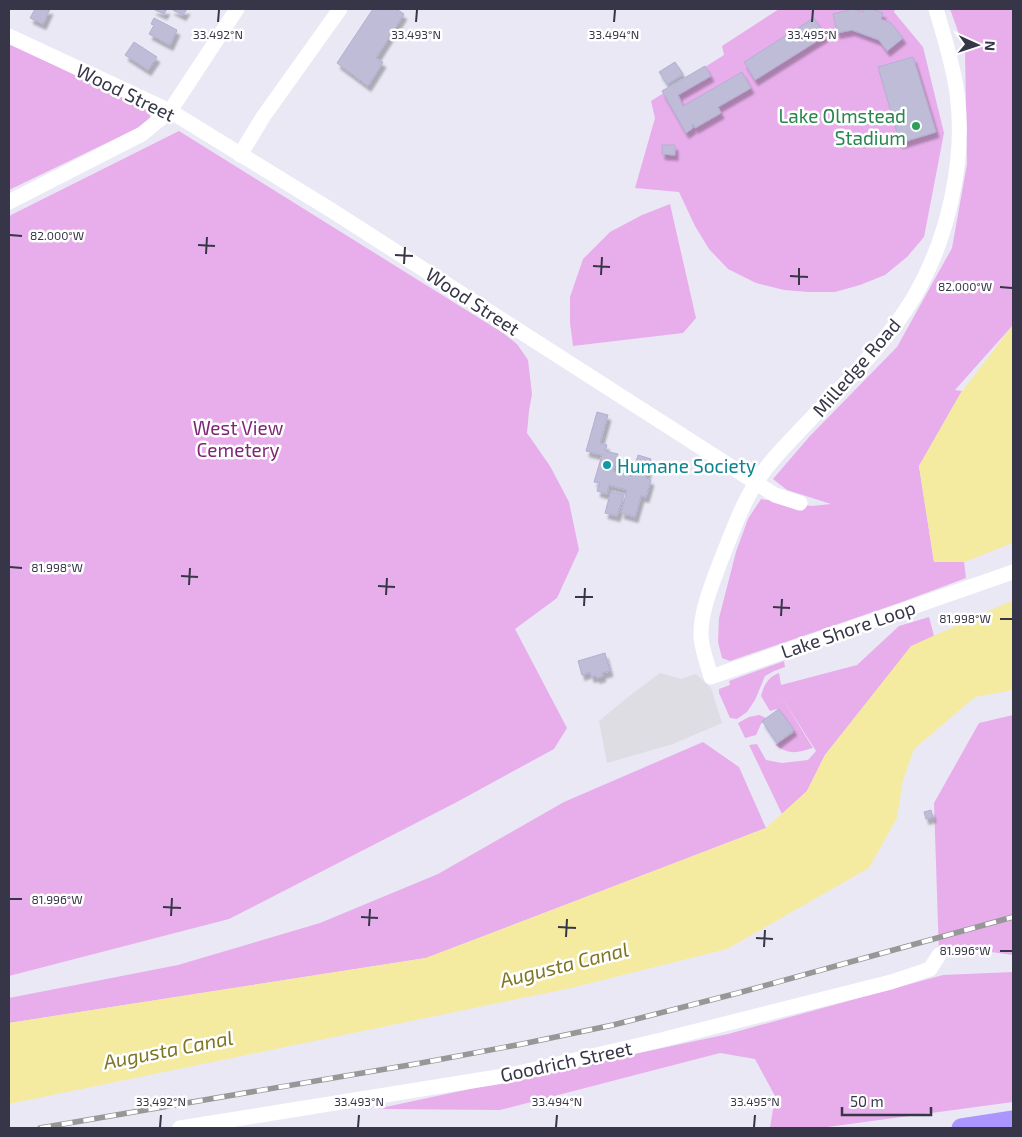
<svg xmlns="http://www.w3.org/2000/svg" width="1022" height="1137" font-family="'Exo 2',sans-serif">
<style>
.green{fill:#e7aeeb}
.parking{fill:#dddde3}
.water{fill:#f4eba1}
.building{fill:#bfbcd7;stroke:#b2afd2;filter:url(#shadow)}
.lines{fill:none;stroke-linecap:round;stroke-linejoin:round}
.minor{stroke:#fff;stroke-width:15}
.major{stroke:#ab96ff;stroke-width:19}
.rail-casing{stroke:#979797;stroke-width:5.5}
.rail{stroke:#fff;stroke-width:4;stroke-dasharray:11;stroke-linecap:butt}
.ticks{fill:none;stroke:#373648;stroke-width:2}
.leisure-dot{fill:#2e9e5b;stroke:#fff;stroke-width:2}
.culture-dot{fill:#0f9aa8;stroke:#fff;stroke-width:2}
.labels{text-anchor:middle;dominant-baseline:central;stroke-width:5;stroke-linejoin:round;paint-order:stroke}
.street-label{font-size:19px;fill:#373648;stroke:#fff}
.leisure-label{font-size:19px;fill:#27864d;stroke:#fff;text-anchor:end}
.park-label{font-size:19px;fill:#7e2575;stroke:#fff}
.culture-label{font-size:19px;fill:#0d838f;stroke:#fff;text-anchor:start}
.water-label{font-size:20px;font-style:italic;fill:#7f7621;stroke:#fff}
.ticks-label{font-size:12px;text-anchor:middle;fill:#373648;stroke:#fff;stroke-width:5;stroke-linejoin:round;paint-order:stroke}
</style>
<defs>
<filter id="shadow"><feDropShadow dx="3" dy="5.5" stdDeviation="1" flood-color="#0004"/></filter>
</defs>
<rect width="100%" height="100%" fill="#eae8f5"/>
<g class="green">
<polygon points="779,9 895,9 894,12 923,47 944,133 924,237 907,257 885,275 860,285 835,292 808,292 784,290 756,283 728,269 709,249 695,226 679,192 635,188 655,118 651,101 724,55 722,46"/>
<polygon points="950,9 1013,9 1013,325 955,390 962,391 919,466 934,562 964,562 966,578 899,603 730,661 722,658 718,642 719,618 736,552 748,519 761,499 812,506 831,504 787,490 773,479 810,436 897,347 952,248 967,164 965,51"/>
<polygon points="9,43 150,111 150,122 9,190"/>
<polygon points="179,131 503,333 517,344 528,360 532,394 529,411 527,433 550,466 569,502 579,550 557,598 515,629 567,728 554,749 455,803 229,919 9,976 9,216"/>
<polygon points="670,204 696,318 683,333 573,346 570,323 570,297 583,259 610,232 642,215"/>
<path d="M 929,617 L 934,636 L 911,647 L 825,755 L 807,791 L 782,814 L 749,745 L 757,744 L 766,760 L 782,763 L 808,760 L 816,751 L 781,696 L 813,748 C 796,753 790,755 775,745 L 794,733 L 777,709 L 770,711 L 761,696 C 764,685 768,677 779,673 L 781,685 L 857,665 L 899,626 Z"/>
<polygon points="784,661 785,667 774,671 765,676 755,700 747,712 737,719 730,718 719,693 719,689 730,685 729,681"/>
<polygon points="759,715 764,717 767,719 761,724 756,735 745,738 738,723 749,717"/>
<polygon points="1013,715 1013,932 1009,933 1013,932 1013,955 962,948 939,955 934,803 979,723"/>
<polygon points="703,742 739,767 766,828 426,958 9,1023 9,998 178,965 320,923 438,874 564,802"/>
<polygon points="1013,972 1013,1102 820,1128 770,1128 775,1096 755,1059 720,1053 500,1110 376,1109 728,1034 943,975"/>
</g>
<polygon class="parking" points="660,673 681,679 696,674 711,688 722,723 673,744 607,763 599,721 628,697"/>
<g class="water">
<polygon points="1013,325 1013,543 964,562 934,562 919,466 960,394"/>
<polygon points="1013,600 1013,690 975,697 914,749 903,780 897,818 869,868 727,949 571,988 9,1104 9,1023 426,958 766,828 807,791 825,755 911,646"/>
</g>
<g class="building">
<polygon points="35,9 50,9 43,24 30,18"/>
<polygon points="153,9 167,9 164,14"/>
<polygon points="171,9 187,9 183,15"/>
<polygon points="373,9 396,9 404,14 376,58 383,62 368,86 337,63"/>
<polygon points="853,9 863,12 864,9 871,9 883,13 881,19 891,23 903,38 887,51 879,40 852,30 837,33 833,14"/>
<polygon points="154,18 177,30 170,45 149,34 154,25 151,24"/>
<polygon points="814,18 825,36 755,80 744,62"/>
<polygon points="134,42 157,57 148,70 125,55"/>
<polygon points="913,57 936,132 900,143 878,67"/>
<polygon points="675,62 683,74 667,84 659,72"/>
<polygon points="705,66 711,76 678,95 683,106 742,72 751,88 718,107 721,113 695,128 693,124 692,125 693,128 686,133 662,91"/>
<polygon points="662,145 675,145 675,155 662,154"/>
<polygon points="597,412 608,415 600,443 607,445 605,451 618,454 613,471 632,476 638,455 651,459 646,478 651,480 646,497 641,496 635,517 621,513 627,490 609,485 607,494 597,491 600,483 594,482 602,455 586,451"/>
<polygon points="611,491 624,495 617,516 605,513"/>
<polygon points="605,653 610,671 602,673 603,676 597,678 596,676 591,677 590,672 582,675 578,661"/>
<polygon points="779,709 794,730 777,743 762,721"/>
<polygon points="931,810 933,817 926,819 924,812"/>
</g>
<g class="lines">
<g class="minor">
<path d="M 936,9 C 944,36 953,64 957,93 C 966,160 948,239 914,297 C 885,345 844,384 806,424 C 789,442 770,460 757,481 C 742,504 731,535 721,560 C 712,584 697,619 702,644 C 704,655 708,666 711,677 L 1013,572"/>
<polyline points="9,36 170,111 331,210 775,495 800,503"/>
<polyline points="240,155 263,117 340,9"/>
<polyline points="9,202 142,134 170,111 237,9"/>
<polyline points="180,1128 510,1075 657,1041 891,982 930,969 939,955"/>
</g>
<polyline class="major" points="961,1128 1013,1120"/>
<g class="rail-casing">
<polyline id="rail" points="40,1128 421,1063 522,1044 613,1025 738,993 1013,917"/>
</g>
<use href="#rail" class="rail"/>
</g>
<path class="ticks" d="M 218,22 L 219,10M 416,22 L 417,10M 614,22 L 615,10M 812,22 L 813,10M 10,235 L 22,236M 198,245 L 215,246M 206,254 L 207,237M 395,255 L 413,256M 404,264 L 405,247M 593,266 L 610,267M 601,275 L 602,257M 790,276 L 808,277M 799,285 L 799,268M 1000,287 L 1012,288M 10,567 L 22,568M 181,576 L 198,577M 189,585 L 190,568M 378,586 L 395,587M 386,595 L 387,578M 575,597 L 593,597M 584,606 L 585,588M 773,607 L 790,608M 781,616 L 782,599M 1000,619 L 1012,619M 10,899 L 22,899M 163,907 L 181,908M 171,916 L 172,898M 361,917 L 378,918M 369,926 L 370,909M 558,927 L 576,928M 566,937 L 567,919M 756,938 L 773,939M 764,947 L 765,930M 1000,951 L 1012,951M 160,1127 L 161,1115M 358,1127 L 359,1115M 556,1127 L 557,1115M 754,1127 L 755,1115"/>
<circle class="leisure-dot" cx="916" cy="126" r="5"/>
<circle class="culture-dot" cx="607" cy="465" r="5"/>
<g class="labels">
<g class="street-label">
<text transform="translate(126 92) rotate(26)">Wood Street</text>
<text transform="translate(473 301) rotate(33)">Wood Street</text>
<text transform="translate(856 367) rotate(-49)">Milledge Road</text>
<text transform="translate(848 629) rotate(-19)">Lake Shore Loop</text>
<text transform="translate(566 1061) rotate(-12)">Goodrich Street</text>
</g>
<g class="leisure-label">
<text x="906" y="115">Lake Olmstead<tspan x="906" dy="22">Stadium</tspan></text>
</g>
<g class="park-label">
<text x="238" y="427">West View<tspan x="238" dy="22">Cemetery</tspan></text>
</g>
<g class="culture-label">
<text x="617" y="465">Humane Society</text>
</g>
<g class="water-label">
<text transform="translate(564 964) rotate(-14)">Augusta Canal</text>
<text transform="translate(168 1049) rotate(-11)">Augusta Canal</text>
</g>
</g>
<g class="ticks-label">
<text x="218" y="39">33.492°N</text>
<text x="416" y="39">33.493°N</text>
<text x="614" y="39">33.494°N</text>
<text x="812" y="39">33.495°N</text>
<text x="57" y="240">82.000°W</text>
<text x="965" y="291">82.000°W</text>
<text x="57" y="572">81.998°W</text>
<text x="965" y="623">81.998°W</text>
<text x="57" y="904">81.996°W</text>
<text x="965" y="955">81.996°W</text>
<text x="161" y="1106">33.492°N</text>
<text x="359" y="1106">33.493°N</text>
<text x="557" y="1106">33.494°N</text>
<text x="755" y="1106">33.495°N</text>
</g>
<rect width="1022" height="1137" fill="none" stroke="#373648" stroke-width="20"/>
<g transform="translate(977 45) rotate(93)" stroke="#ffffff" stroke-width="4" paint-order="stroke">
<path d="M0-4L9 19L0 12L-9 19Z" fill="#373648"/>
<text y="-8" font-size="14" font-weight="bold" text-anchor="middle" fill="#373648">N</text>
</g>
<path d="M842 1107v8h89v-8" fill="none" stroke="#373648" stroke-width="2.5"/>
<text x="850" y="1107" font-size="15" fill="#373648" stroke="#ffffff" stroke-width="4" paint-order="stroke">50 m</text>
</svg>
